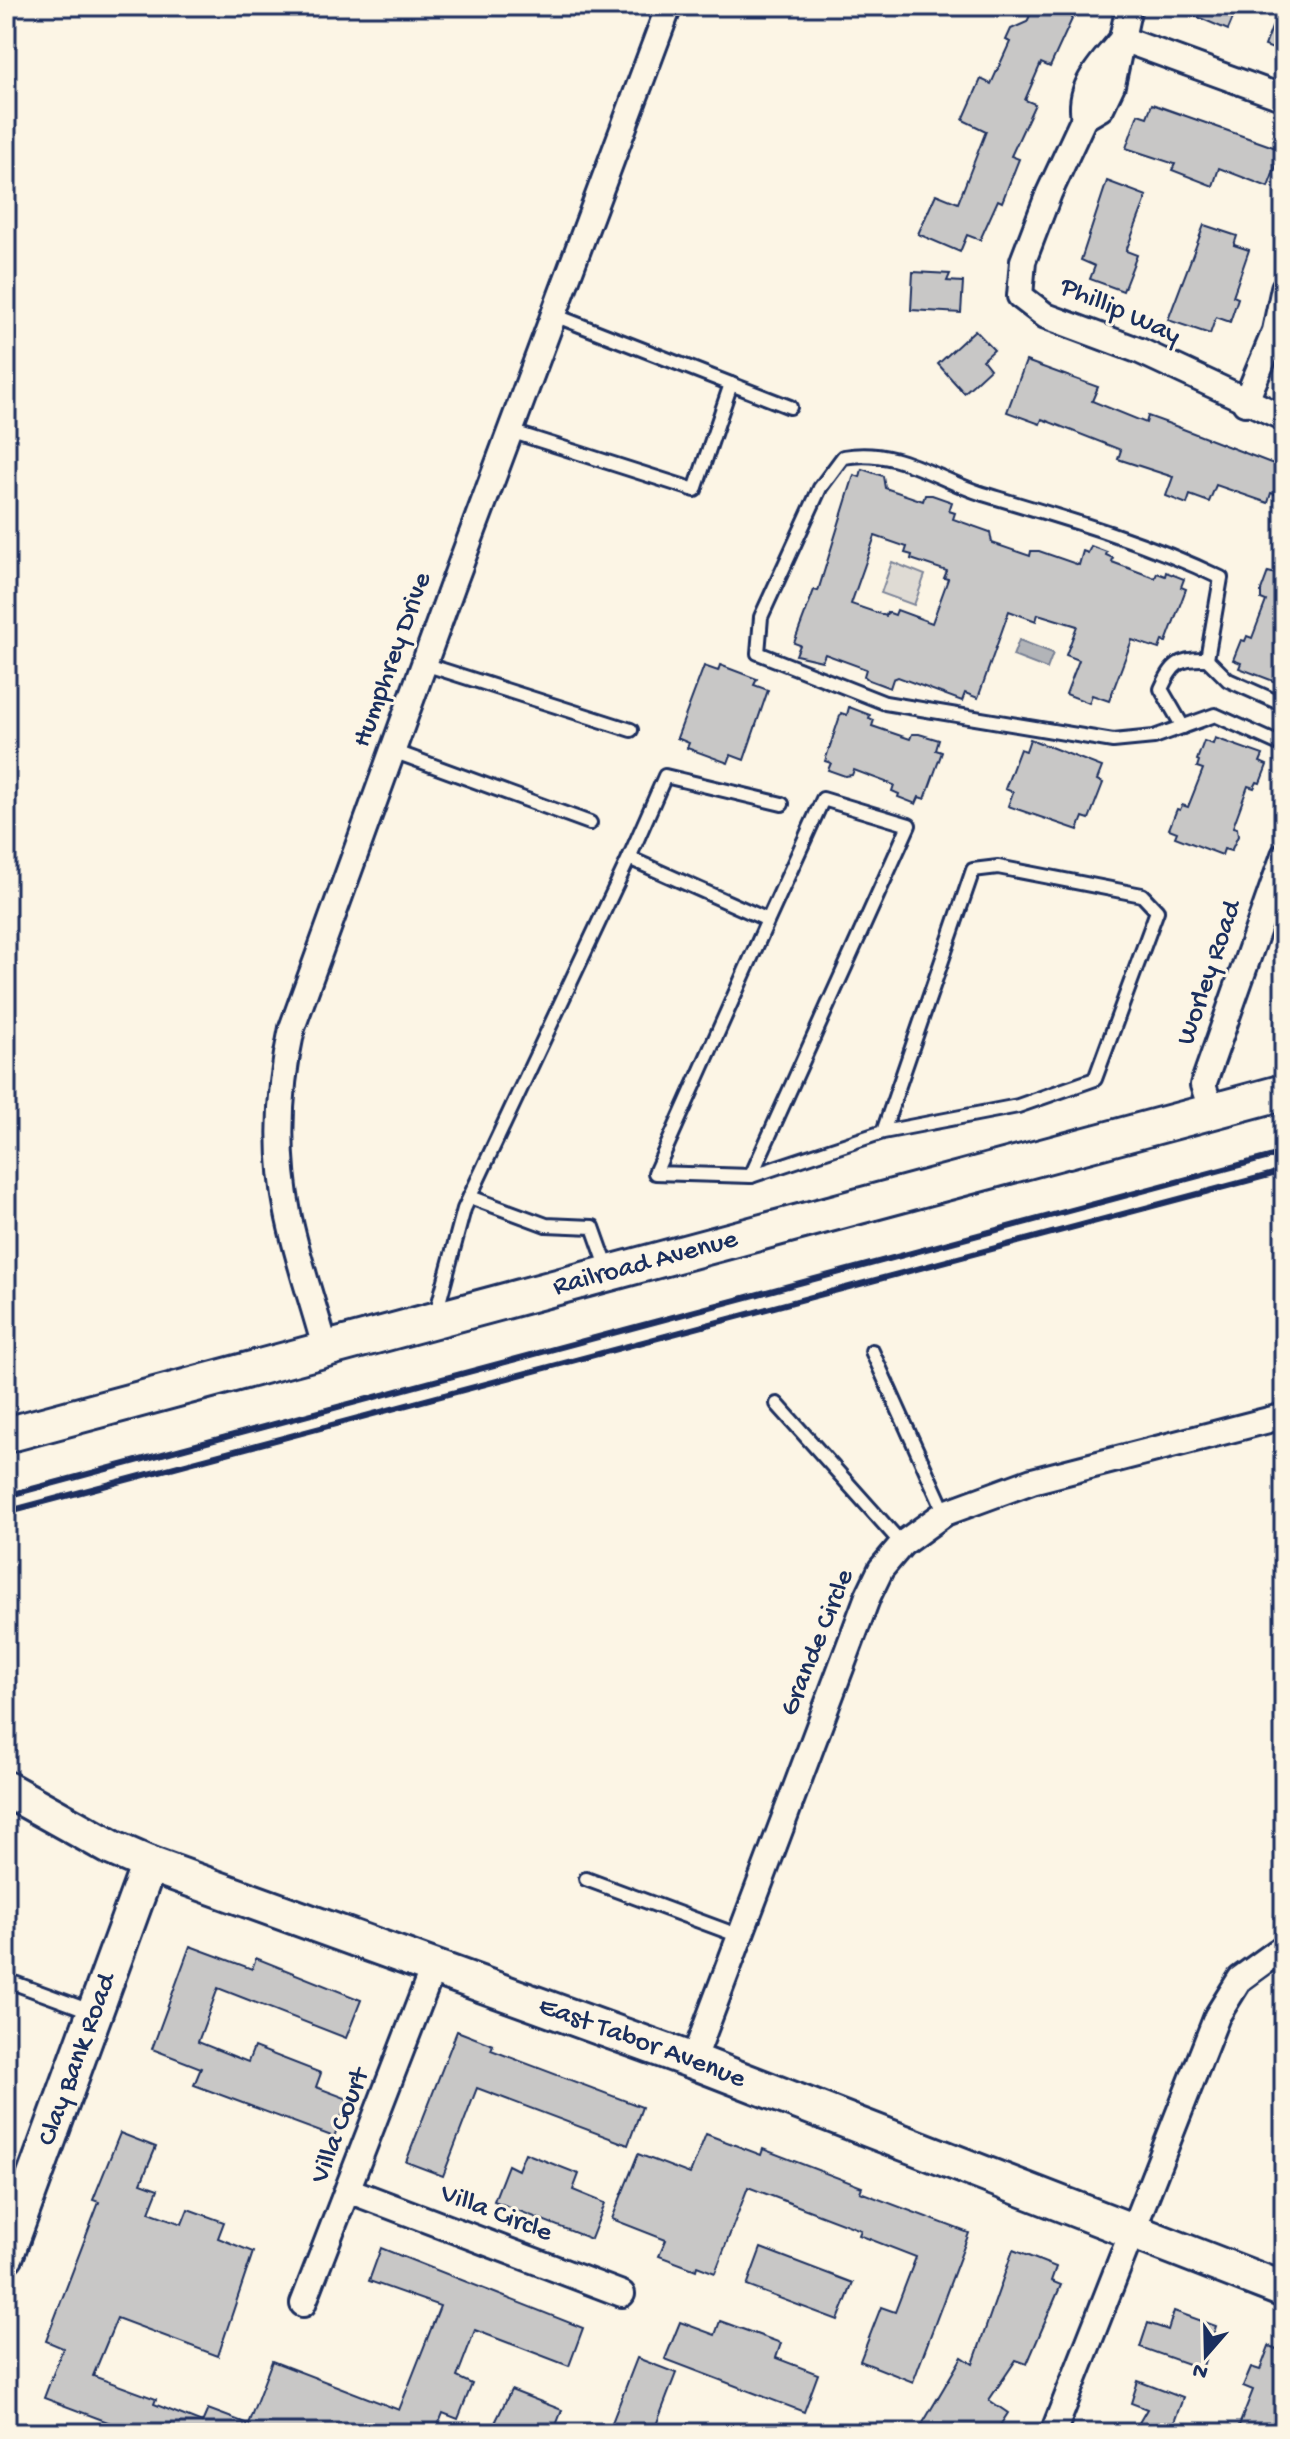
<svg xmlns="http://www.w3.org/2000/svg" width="1290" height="2439" font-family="'Gochi Hand',sans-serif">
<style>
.green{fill:#dfdbd4;stroke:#7d8599;stroke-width:2}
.water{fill:#b2b4b8;stroke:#767f94;stroke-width:2}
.building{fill:#c8c7c6;stroke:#1b2f5e;stroke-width:2;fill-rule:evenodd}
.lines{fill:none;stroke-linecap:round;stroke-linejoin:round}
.lane-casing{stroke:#1b2f5e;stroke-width:18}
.street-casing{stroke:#1b2f5e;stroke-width:30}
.secondary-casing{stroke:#1b2f5e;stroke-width:40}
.lane{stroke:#fcf5e5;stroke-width:12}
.street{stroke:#fcf5e5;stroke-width:24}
.secondary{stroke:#fcf5e5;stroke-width:34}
.rail{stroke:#1b2f5e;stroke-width:6}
.labels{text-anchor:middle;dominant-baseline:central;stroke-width:6;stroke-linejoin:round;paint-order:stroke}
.street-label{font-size:28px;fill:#1b2f5e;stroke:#fcf5e5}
</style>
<rect width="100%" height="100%" fill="#fcf5e5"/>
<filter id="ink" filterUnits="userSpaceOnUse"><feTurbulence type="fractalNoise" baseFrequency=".0125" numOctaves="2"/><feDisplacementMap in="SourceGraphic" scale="16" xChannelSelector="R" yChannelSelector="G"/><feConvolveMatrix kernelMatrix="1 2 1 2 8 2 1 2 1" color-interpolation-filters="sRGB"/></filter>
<g filter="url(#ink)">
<polygon class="green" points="892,562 925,575 914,605 881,593"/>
<polygon class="water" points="1019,640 1053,653 1047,669 1013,656"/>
<g class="building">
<polygon points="1034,6 1078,6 1050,67 1041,63 1025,100 1035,104 1011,156 1019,159 1002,202 998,200 980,240 967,235 960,252 918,234 936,194 958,203 986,131 963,120 981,79 991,84 1010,42 1006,40 1011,29 1027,22"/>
<polygon points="1172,6 1238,6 1228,30"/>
<polygon points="1280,6 1284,6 1284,53 1265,46"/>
<polygon points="1152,104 1282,150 1268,187 1219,168 1213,186 1172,170 1175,164 1126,148 1138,114 1147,117"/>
<polygon points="1107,181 1147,196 1126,251 1137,255 1123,291 1090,279 1095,266 1081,260"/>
<polygon points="1204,225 1237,236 1234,245 1249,250 1233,296 1238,298 1230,322 1216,317 1210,334 1168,320"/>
<polygon points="913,272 950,274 947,281 963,282 961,313 911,310"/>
<polygon points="975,330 994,350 983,360 990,369 964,393 938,364"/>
<polygon points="1026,361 1098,387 1092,401 1146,423 1148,416 1170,424 1284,468 1284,497 1271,493 1268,503 1216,485 1209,502 1190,495 1187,504 1166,496 1173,477 1118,459 1121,450 1042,419 1040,424 1007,412"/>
<path d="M 862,469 L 883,476 L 885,488 L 923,501 L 925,495 L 932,495 L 952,502 L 949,511 L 955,513 L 953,519 L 990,532 L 992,543 L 1030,556 L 1031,551 L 1039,551 L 1079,565 L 1083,551 L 1088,553 L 1091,546 L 1107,552 L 1106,555 L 1113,558 L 1112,562 L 1155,578 L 1157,573 L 1165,576 L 1166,572 L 1184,579 L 1181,587 L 1186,589 L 1166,642 L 1162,641 L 1159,649 L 1132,640 L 1109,701 L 1092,695 L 1089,703 L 1066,694 L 1079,660 L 1066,655 L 1077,626 L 1038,614 L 1036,621 L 1009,611 L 978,698 L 965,693 L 962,701 L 898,677 L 893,679 L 890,688 L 869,680 L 864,676 L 866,669 L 825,654 L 822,661 L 796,655 L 800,645 L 794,643 L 814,590 L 818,591 L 854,475 L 860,477 ZM 875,536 L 907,547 L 905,553 L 912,555 L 911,559 L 947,571 L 944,578 L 948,579 L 932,623 L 897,610 L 895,615 L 887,612 L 886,616 L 851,604 Z"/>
<polygon points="1282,557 1284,558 1284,685 1239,668 1241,663 1233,660 1241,640 1245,641 1247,636 1252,638 1266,601 1261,599 1261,591 1268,572 1276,574"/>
<polygon points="720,665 757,679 754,685 768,690 744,760 731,755 728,763 687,748 689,743 677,738 704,666 718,671"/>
<polygon points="849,707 870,715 869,718 874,720 872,726 910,739 912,734 919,734 939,740 936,750 942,752 925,799 919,797 916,804 898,797 899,794 892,791 894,785 854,770 852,775 845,776 828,770 831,763 825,761 841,713 847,715"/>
<polygon points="1215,738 1263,755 1260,762 1267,765 1260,783 1257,782 1254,788 1248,786 1233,827 1237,828 1238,836 1231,851 1224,849 1222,855 1175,837 1177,832 1169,829 1177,809 1180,810 1182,805 1188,807 1203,769 1197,767 1199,761 1197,760 1204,741 1213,744"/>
<polygon points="1030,739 1102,767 1097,780 1103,783 1089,819 1083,817 1078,830 1008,806 1013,792 1005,789 1020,749 1026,751"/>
<polygon points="190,1946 252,1969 256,1958 361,2000 346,2038 218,1988 198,2042 248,2062 254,2047 321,2073 316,2087 348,2099 334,2137 194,2085 201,2068 152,2049"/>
<polygon points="457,2031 493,2045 491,2050 642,2107 628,2145 477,2088 443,2176 406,2162"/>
<polygon points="120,2133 156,2147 141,2183 158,2189 149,2212 182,2224 188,2209 224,2222 218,2238 253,2252 218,2356 117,2318 93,2376 156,2399 154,2404 202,2423 208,2409 248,2424 272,2361 399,2410 440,2306 369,2281 381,2248 583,2328 569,2366 475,2330 457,2377 472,2384 458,2419 443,2413 435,2433 137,2433 44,2398 63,2348 46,2341 99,2202 93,2200"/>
<polygon points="706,2134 761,2155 763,2149 862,2187 860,2192 969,2233 913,2382 860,2361 881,2307 895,2312 916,2257 859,2235 861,2230 748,2187 715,2273 697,2266 696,2270 659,2256 666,2240 612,2219 638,2154 690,2174"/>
<polygon points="525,2153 579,2174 573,2190 605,2203 591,2239 494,2201 508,2165 518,2170"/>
<polygon points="761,2248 853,2283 838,2320 747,2286"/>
<polygon points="1013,2250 1056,2267 1051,2281 1061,2285 1027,2364 1016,2360 989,2400 1008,2413 995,2433 917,2433 962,2357 973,2364"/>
<polygon points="1174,2311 1216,2326 1202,2369 1140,2347 1148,2323 1168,2330"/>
<polygon points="720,2321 781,2343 776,2358 818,2374 804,2412 665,2359 680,2322 715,2335"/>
<polygon points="1269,2346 1284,2352 1284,2433 1236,2433 1253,2390 1243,2386 1251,2367 1260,2370"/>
<polygon points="637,2358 676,2373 653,2433 608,2433"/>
<polygon points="1138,2381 1183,2398 1170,2433 1133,2433 1147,2409 1131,2403"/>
<polygon points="511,2390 562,2410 553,2433 490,2433"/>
</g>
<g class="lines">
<g class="lane-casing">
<g id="lane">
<polyline points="554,315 790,407"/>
<polyline points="510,431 695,490 731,384"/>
<polyline points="424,664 631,730"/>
<path d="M 1284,705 L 1228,680 L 1207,659 L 1221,578 C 1145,541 1064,518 983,494 C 935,479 897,447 843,457 L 820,488 L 761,617 L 758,653 L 885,703 L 1113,741 L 1154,737 L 1215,715 L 1284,746"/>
<path d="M 1183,727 L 1161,689 C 1173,663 1179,658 1207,659"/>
<polyline points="393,751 590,823"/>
<polyline points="629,858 665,776 782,804"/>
<polyline points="751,1176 883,1132 973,870 998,867 1142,895 1157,911 1095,1079 1018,1106 883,1132"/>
<polyline points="470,1197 546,1225 593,1227 609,1272"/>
<polyline points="436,1314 464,1209 629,858 768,920 823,799 909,825 751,1176 655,1173 768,920"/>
<polyline points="872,1351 945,1513"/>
<polyline points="777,1404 902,1544"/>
<polyline points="586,1879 737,1935"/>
<polyline points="6,1980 93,2012"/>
</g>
</g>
<g class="street-casing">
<g id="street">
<polyline points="1129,6 1112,85 1101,108 1084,118 1049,193 1023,261 1020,296 1046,316 1140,351 1284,418"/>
<polyline points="1122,39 1284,98"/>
<path d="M 1084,118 C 1078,87 1099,67 1118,44"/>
<polyline points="1245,403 1275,331 1284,288"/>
<polyline points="1212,1112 1203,1085 1284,855"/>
<path d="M 326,1351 C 314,1305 297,1259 288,1213 C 276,1152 279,1088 292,1028 L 452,587 L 669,6"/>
<polyline points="693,2061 868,1596 881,1569 902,1544 945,1513 1032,1481 1284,1416"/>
<polyline points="348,2190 622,2294"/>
<polyline points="303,2304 433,1968"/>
<polyline points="1053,2433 1217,2016 1240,1979 1284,1947"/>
</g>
</g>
<g class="secondary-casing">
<g id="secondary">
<path id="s1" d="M 6,1435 L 1284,1092"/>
<path id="s2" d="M 6,1789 L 112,1848 L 149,1864 L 693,2061 L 1284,2290"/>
<path id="s3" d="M 6,2255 L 149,1864"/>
</g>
</g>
<use href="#lane" class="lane"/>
<use href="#street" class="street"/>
<use href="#secondary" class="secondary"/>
<g class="rail">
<polyline points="6,1496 1284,1153"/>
<polyline points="6,1512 1284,1171"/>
</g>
</g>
</g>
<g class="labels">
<g class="street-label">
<text transform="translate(1120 312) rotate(24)">Phillip Way</text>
<text transform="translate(393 660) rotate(-70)">Humphrey Drive</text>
<text transform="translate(1210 973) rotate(-71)">Worley Road</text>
<text stroke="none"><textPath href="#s1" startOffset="662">Railroad Avenue</textPath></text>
<text transform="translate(818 1643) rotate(-68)">Grande Circle</text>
<text stroke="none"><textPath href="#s2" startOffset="686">East Tabor Avenue</textPath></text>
<text stroke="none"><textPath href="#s3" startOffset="208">Clay Bank Road</textPath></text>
<text transform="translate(341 2126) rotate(-69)">Villa Court</text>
<text transform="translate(496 2214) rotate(21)">Villa Circle</text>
</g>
</g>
<rect width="1290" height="2439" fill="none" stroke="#fcf5e5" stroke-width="32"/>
<rect x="16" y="16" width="1258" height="2407" fill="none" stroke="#1b2f5e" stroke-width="3" filter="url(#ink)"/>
<g transform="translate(1206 2355) rotate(200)" stroke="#fcf5e5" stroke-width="6" paint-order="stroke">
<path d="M0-6L14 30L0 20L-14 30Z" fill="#1b2f5e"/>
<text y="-12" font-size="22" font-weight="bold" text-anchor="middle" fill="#1b2f5e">N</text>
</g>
</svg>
